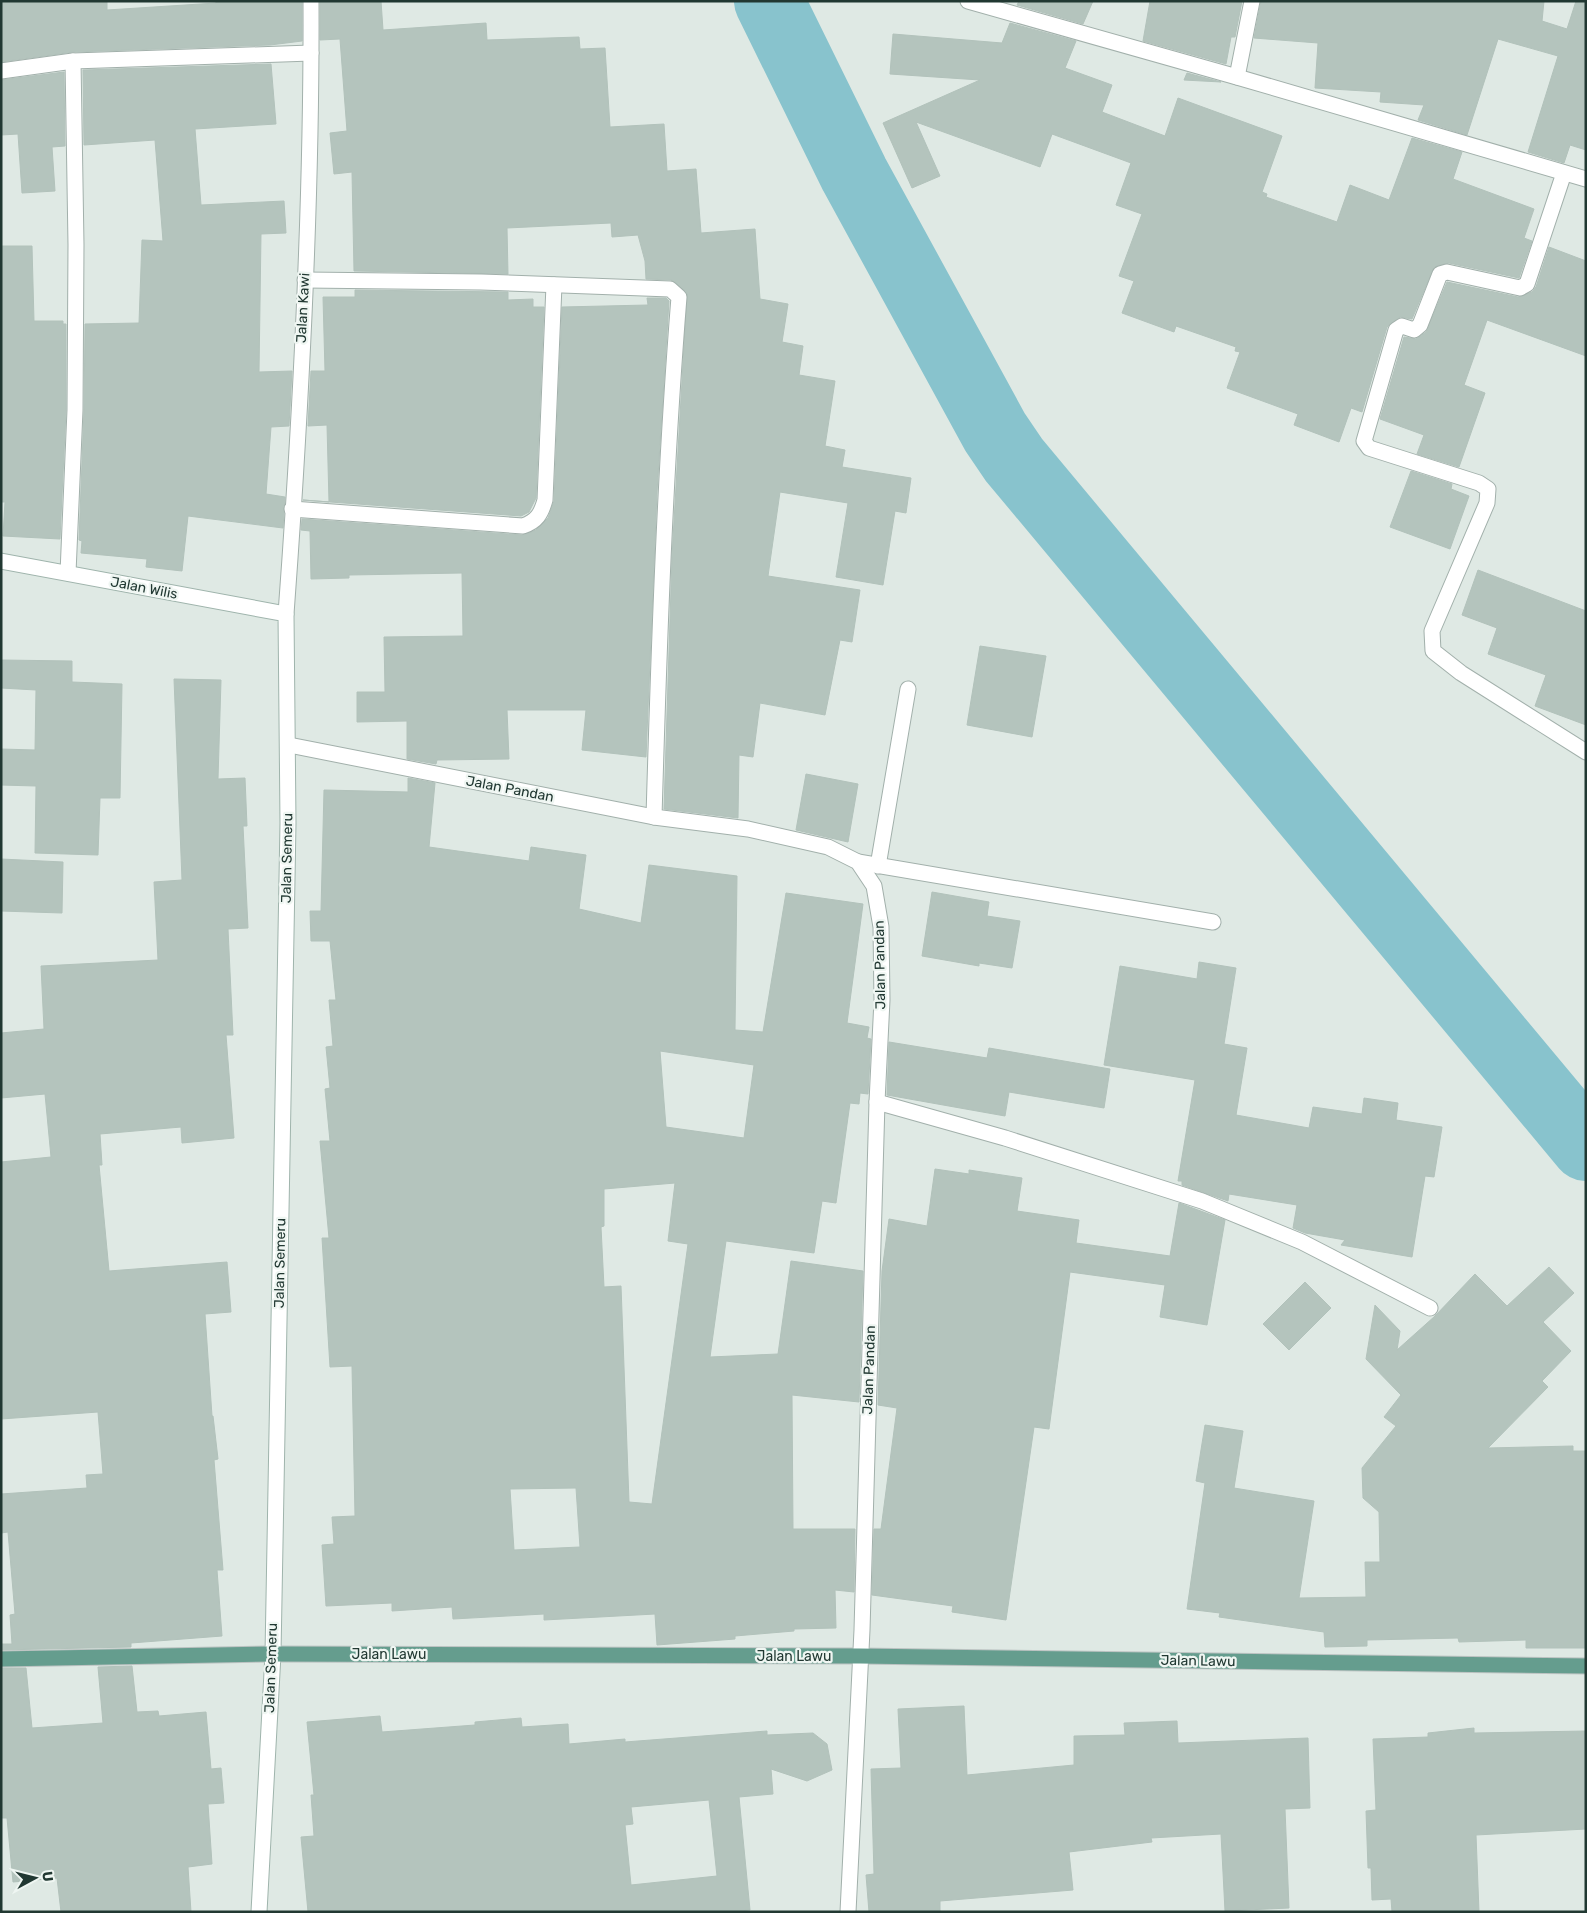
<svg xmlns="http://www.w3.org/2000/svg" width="1587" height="1913" font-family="Rubik,sans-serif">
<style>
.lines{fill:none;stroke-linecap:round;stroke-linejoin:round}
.river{stroke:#88c3cd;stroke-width:70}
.building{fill:#b4c4bd;stroke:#b2c2bb;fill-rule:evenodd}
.street-casing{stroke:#a2b0ab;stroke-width:17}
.secondary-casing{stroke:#9fb4ac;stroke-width:17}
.primary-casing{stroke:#bcc3c2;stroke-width:17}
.street{stroke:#fff;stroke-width:15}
.secondary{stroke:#fff;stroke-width:15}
.primary{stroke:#659d8e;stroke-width:15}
.labels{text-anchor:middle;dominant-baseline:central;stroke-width:4.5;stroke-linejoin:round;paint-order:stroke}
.street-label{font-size:14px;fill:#213832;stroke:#eff6f2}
</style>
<rect width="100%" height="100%" fill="#dfe9e4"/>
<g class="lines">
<polyline class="river" points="769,1 854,174 995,432 1014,460 1586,1146"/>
</g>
<g class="building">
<polygon points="1,1 107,1 107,10 216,3 216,1 302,1 302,41 270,45 73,52 1,62"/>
<polygon points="320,1 381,1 383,30 486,23 487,40 579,37 580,49 605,48 610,127 664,124 667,171 696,169 701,233 755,229 760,299 788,304 782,342 803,346 799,375 835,381 825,446 845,450 842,467 911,478 906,513 895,511 883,585 836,577 848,503 780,492 768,576 860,590 852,642 840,640 825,715 760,703 753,757 739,755 738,818 664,809 672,557 687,293 671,280 646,279 645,261 638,235 612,237 611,223 507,228 508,274 354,271 352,172 334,174 330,133 347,131 340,39 320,40"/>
<polygon points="1019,1 1093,1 1083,24 1017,5"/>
<polygon points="1150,1 1242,1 1235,37 1231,37 1226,64 1143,41"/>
<polygon points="1261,1 1544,1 1542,21 1567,29 1576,1 1586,1 1586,150 1570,145 1564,163 1528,152 1558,56 1498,39 1467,135 1418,120 1424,105 1380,102 1381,92 1315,88 1318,43 1254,38"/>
<polygon points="1010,23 1076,41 1065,68 1112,85 1102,112 1165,136 1178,98 1282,136 1262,192 1267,194 1266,197 1337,222 1350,185 1389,200 1412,138 1462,152 1453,179 1534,209 1524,238 1532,241 1519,278 1449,263 1434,267 1412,319 1400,317 1387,327 1362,412 1351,408 1339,442 1294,425 1298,414 1227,388 1240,352 1235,351 1236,347 1176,326 1174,332 1122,313 1134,281 1119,276 1142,214 1116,205 1131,163 1052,134 1040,167 916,122 940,176 912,188 883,123 980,80 890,74 893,34 1002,43"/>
<polygon points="271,64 276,124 195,129 201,205 284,201 286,233 261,234 259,372 292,371 289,426 271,427 266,494 285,497 283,528 188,516 182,571 146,567 147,559 81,553 82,541 79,540 84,410 85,324 139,323 142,240 163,241 155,140 84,145 83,70"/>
<polygon points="64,72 65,146 52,147 55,191 22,193 18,134 1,135 1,80"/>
<polygon points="1187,73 1221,82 1184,80"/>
<polygon points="1,246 32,246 34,321 63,321 63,324 66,324 66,410 60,539 3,536 5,502 1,502"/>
<polygon points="1549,247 1586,261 1586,356 1487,320 1464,385 1485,393 1459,467 1417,454 1424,435 1380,419 1404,337 1416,339 1426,332 1447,282 1518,297 1532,292 1536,287"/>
<polygon points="355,290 508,292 508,300 533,299 533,307 544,307 536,498 529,512 521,516 303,500 329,502 327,425 308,426 311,371 325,371 323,297 355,297"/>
<polygon points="647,298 666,298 669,301 657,492 646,757 582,750 586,710 507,710 509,759 437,760 436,764 407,759 407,721 357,722 357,692 385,692 384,637 463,636 462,573 349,575 349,578 311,579 310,531 301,530 302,519 522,535 536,530 548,518 554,501 562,307 648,305"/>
<polygon points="1411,471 1452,484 1451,489 1469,496 1450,549 1390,527"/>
<polygon points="1478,570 1586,611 1586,725 1535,706 1546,675 1488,654 1497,628 1462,615"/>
<polygon points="980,646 1046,656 1032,737 967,725"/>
<polygon points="1,660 72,661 72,682 122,684 120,798 100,798 98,855 35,853 36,786 1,785 1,749 35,750 36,690 1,688"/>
<polygon points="174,679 221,680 218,779 245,778 247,826 243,826 248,928 228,929 233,1035 226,1035 234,1138 182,1143 181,1127 100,1134 102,1165 99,1165 109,1271 227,1262 231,1312 205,1314 212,1416 213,1416 218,1459 214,1460 223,1570 217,1570 222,1636 131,1643 131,1647 1,1650 1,1644 12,1644 10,1615 15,1614 8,1532 1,1533 1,1494 87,1488 86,1475 103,1474 98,1412 1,1419 1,1162 51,1157 45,1094 1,1098 1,1033 44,1029 41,966 158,960 154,882 182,880"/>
<polygon points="806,774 858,784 848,842 796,830"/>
<path d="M 408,778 L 435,783 L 429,847 L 529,861 L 531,847 L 586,855 L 579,909 L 641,923 L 649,865 L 737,876 L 735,1030 L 763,1032 L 786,893 L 863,904 L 847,1023 L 869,1027 L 867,1038 L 871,1039 L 868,1094 L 860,1093 L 859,1104 L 850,1103 L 836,1203 L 822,1201 L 814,1253 L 726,1241 L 710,1357 L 778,1354 L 791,1261 L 863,1271 L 859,1402 L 792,1395 L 793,1529 L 855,1529 L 854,1592 L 835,1590 L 836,1628 L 794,1629 L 794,1631 L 735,1636 L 735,1639 L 657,1645 L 655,1614 L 544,1620 L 544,1614 L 453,1619 L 452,1607 L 392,1611 L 392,1603 L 326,1606 L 322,1545 L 334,1544 L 332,1517 L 355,1516 L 352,1366 L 330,1367 L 322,1238 L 329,1238 L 320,1141 L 330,1141 L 325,1089 L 330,1088 L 326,1047 L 333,1046 L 329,1000 L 336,1000 L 330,941 L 311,941 L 310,911 L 321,911 L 324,790 L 408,792 ZM 660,1051 L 754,1065 L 744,1138 L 666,1127 ZM 675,1183 L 668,1241 L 688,1244 L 652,1504 L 629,1502 L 621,1286 L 604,1287 L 601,1227 L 604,1226 L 604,1189 ZM 576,1488 L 580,1547 L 514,1550 L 510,1489 Z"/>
<polygon points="1,859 63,862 62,913 1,911"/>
<polygon points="932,892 989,902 987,916 1020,921 1012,968 979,963 979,966 922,956"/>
<polygon points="1199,962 1236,968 1224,1044 1247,1048 1236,1115 1309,1128 1313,1107 1362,1114 1364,1098 1398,1103 1396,1120 1442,1127 1434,1177 1425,1176 1412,1257 1341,1245 1345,1240 1305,1233 1293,1228 1297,1205 1229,1194 1228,1201 1182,1185 1182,1181 1178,1181 1195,1080 1104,1065 1120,966 1197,979"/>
<polygon points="889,1042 987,1058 989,1048 1110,1069 1104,1108 1009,1092 1005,1116 887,1095"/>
<polygon points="935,1169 969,1174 969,1170 1022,1178 1017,1211 1079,1220 1076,1243 1170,1256 1179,1203 1225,1220 1207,1325 1160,1317 1165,1285 1070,1272 1049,1429 1034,1427 1006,1620 952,1612 953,1606 872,1595 874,1529 881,1529 897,1408 878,1405 882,1271 889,1219 927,1226"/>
<polygon points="1549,1267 1574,1293 1543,1322 1571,1351 1542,1381 1548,1387 1488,1448 1573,1446 1573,1451 1586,1451 1586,1648 1526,1648 1526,1640 1459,1642 1458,1638 1367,1640 1367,1646 1325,1647 1324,1632 1219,1617 1220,1613 1187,1609 1205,1483 1196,1481 1205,1425 1243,1431 1234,1488 1314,1501 1299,1598 1366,1597 1365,1562 1380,1562 1379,1512 1363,1498 1362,1468 1396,1426 1384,1417 1401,1395 1366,1359 1375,1305 1400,1331 1397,1350 1435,1316 1475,1274 1507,1306"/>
<polygon points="1305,1282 1331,1308 1289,1350 1263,1324"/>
<polygon points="132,1666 137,1712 158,1711 159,1716 206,1712 211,1769 221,1768 224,1803 208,1804 212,1864 188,1867 191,1912 61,1912 57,1878 13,1882 7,1818 1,1818 1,1668 26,1668 32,1728 103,1723 98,1667"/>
<polygon points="964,1706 967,1775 1074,1765 1074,1736 1125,1735 1124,1723 1177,1721 1178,1743 1308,1738 1310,1808 1285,1809 1289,1908 1225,1911 1221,1834 1151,1838 1152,1842 1069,1852 1073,1890 940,1901 940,1912 869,1912 866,1875 874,1874 871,1769 901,1768 898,1709"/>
<path d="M 380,1716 L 382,1732 L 475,1725 L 475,1722 L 521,1718 L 522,1727 L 568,1724 L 569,1744 L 625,1739 L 625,1742 L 767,1731 L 767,1735 L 813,1733 L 827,1744 L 832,1770 L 807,1781 L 771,1769 L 773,1794 L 739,1797 L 750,1910 L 730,1912 L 308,1912 L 301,1837 L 314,1836 L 311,1795 L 314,1795 L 307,1722 ZM 709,1800 L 717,1876 L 631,1885 L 625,1825 L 633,1824 L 631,1807 Z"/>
<polygon points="1474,1728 1474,1733 1586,1731 1586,1829 1476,1835 1479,1912 1392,1912 1391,1899 1372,1900 1371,1868 1368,1868 1366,1811 1376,1810 1373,1739 1428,1737 1428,1733"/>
</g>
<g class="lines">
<g class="street-casing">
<g id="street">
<polyline points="968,1 1237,77 1586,179"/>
<polyline points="1,71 73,61"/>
<polyline points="1237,77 1252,1"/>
<polyline points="1564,173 1527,284 1520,288 1447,272 1440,274 1420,325 1414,330 1402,326 1396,330 1364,441 1369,448 1479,483 1488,489 1487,503 1432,631 1433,651 1461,673 1586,752"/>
<path d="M 305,280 L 481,282 L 670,289 L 679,297 C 665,471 659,643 654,817"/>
<path d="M 292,509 L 523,526 C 537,521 541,514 545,500 L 554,285"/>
<polyline points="68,573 75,410 76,245 73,61 311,53"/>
<path d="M 286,614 C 301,411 312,205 311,1"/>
<polyline points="289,745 654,817 748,829 828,847 858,862 874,886 881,927 882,1000 877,1102 862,1630 848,1912"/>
<polyline points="858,862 1213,922"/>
<polyline points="878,866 908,689"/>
<polyline points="877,1102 1005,1138 1202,1201 1302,1242 1430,1308"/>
</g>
</g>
<g class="secondary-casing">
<polyline id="secondary" points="1,561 286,614 288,823 273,1654 259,1912"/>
</g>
<g class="primary-casing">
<polyline id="primary" points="1,1659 273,1654 860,1656 1586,1666"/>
</g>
<use href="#street" class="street"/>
<use href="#secondary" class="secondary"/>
<use href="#primary" class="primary"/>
</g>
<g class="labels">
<g class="street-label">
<text transform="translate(303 308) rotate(-87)">Jalan Kawi</text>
<text transform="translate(144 588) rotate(11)">Jalan Wilis</text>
<text transform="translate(510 789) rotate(11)">Jalan Pandan</text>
<text transform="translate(287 858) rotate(-89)">Jalan Semeru</text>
<text transform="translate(880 965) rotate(-91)">Jalan Pandan</text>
<text transform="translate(280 1263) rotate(-89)">Jalan Semeru</text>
<text transform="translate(869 1370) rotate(-88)">Jalan Pandan</text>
<text x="389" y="1654">Jalan Lawu</text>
<text x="794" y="1656">Jalan Lawu</text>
<text transform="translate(1198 1661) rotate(1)">Jalan Lawu</text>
<text transform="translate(271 1668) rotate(-88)">Jalan Semeru</text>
</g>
</g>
<rect width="1587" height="1913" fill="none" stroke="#213832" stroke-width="5"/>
<g transform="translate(35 1878) rotate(83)" stroke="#eff6f2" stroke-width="4" paint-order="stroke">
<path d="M0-4L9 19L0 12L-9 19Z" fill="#213832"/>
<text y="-8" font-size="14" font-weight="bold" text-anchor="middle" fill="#213832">U</text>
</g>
</svg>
